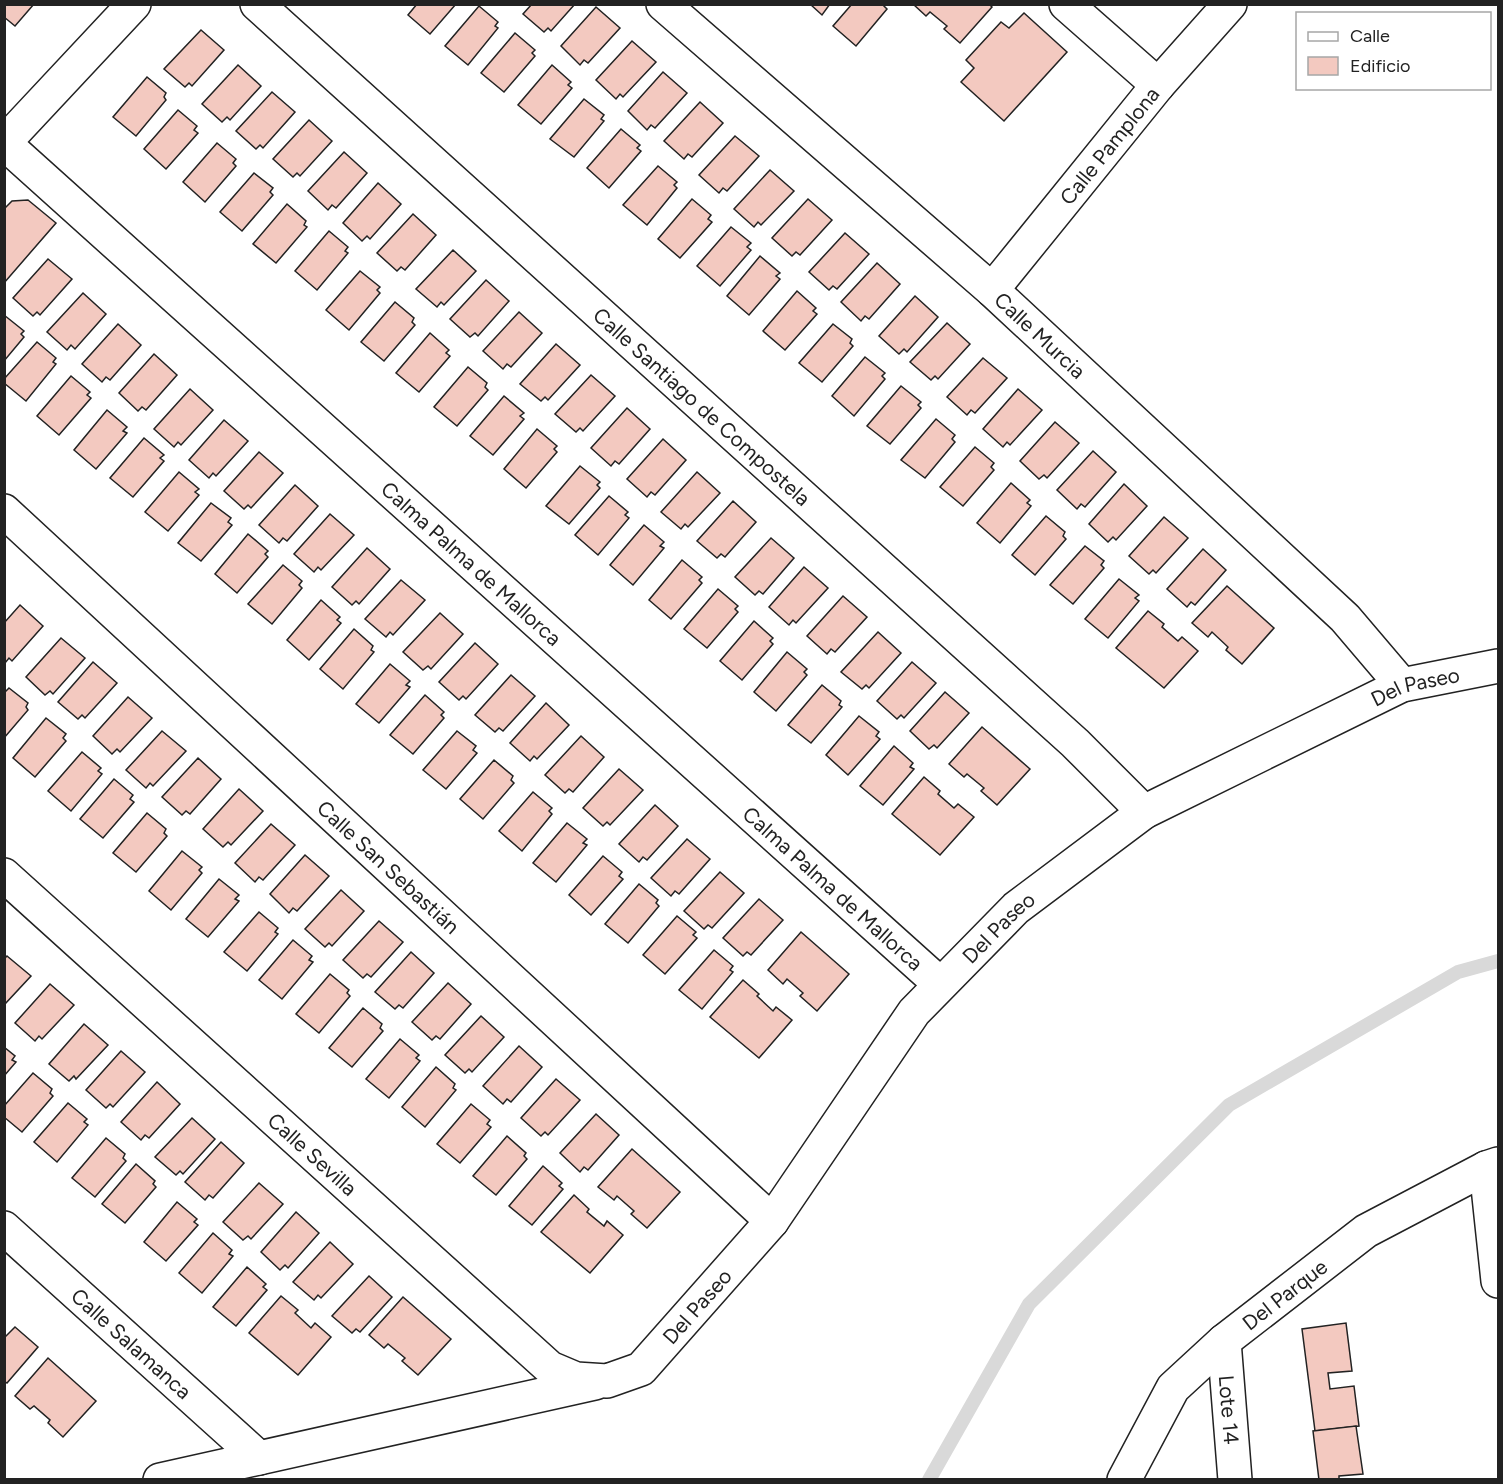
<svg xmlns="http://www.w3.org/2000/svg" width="1503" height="1484" font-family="Figtree,sans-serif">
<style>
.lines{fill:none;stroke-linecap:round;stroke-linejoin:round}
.stream{stroke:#d9d9d9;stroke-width:14}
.building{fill:#f3c9c0;stroke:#222;stroke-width:1.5}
.minor-casing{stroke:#222;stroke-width:36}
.minor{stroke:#fff;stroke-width:33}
.labels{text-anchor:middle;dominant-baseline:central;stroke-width:4.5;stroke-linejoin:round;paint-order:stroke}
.street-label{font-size:21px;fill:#222;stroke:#fff}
</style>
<rect width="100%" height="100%" fill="#fff"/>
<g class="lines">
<polyline class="stream" points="929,1480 1029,1304 1229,1105 1458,972 1498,961"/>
</g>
<g class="building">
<polygon points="4,4 34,4 15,26 4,17"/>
<polygon points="417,4 456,4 430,34 408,15"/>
<polygon points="532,4 575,4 551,31 548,28 544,32 523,14"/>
<polygon points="810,4 830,4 822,15"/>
<polygon points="852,4 885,4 884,6 887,9 856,46 833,26"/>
<polygon points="913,4 989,4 992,7 960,43 944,29 947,26 930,12 926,16"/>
<polygon points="479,6 498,22 495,26 498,28 468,65 445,46"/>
<polygon points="596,7 620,28 588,63 584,60 580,65 561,46"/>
<polygon points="1024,13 1067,52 1004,121 961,82 974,68 966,60 1001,22 1009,28"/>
<polygon points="201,30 224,50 192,86 189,83 185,87 164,69"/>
<polygon points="515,33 535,50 532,53 535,56 504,92 481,73"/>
<polygon points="632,41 656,62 623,97 620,94 616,99 596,80"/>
<polygon points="238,65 261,86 230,120 227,117 222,122 202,104"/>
<polygon points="552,65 571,82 568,85 572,88 541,124 518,105"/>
<polygon points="663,72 687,93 655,128 651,125 647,130 628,111"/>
<polygon points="147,77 166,93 164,97 166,100 136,136 113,117"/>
<polygon points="272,92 295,112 263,148 260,145 256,149 236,131"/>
<polygon points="584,99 604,115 601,119 604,121 574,157 550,139"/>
<polygon points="700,102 723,123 692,157 688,154 684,159 664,141"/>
<polygon points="178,110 197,126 194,130 198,133 166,169 144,149"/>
<polygon points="309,120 332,141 300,176 297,173 293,177 273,159"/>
<polygon points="621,129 640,145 637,148 641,151 609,188 587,168"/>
<polygon points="735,136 759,156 727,191 723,188 719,193 699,175"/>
<polygon points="217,143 236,159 233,163 236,166 205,202 183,182"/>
<polygon points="344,152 367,173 336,208 332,205 328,210 308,191"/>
<polygon points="658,166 677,182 674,185 677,188 647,225 623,205"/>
<polygon points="770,170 794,191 761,225 758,222 754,227 734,209"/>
<polygon points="254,173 273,188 270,192 273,195 242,231 220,212"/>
<polygon points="378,183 401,204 370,239 367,236 362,241 343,223"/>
<polygon points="692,199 711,215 708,219 712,222 680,258 658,239"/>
<polygon points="808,199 832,220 800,255 796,252 792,256 772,238"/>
<polygon points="28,200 56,223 4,283 4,209 12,201"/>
<polygon points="287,204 306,221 304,225 307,227 276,263 253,244"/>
<polygon points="413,214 436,235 405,270 401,267 397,271 377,253"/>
<polygon points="731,227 751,243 747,247 751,250 720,286 697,266"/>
<polygon points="329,231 348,247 345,251 348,253 317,290 295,271"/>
<polygon points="845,233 869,254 837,289 833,286 829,290 809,272"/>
<polygon points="453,250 476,271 444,305 441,302 437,307 416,289"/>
<polygon points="760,256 780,273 776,276 780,279 749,315 727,296"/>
<polygon points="48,259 72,279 40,315 37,312 33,316 13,298"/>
<polygon points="877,263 900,284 869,319 865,316 861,321 841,302"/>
<polygon points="360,271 380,287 377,290 380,293 349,330 326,310"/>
<polygon points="486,280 509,301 478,336 475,333 470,337 450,319"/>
<polygon points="797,291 816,308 813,311 817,314 785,350 763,331"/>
<polygon points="83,293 106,314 75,349 71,345 67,350 47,332"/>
<polygon points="915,296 938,317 907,352 904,349 899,354 879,336"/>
<polygon points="395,302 414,318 412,322 415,325 384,361 361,342"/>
<polygon points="519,312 542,333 511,367 507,364 503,369 483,351"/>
<polygon points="4,315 24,331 21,334 24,337 4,361"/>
<polygon points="947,323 970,344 938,379 935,376 931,380 910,362"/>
<polygon points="118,324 141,345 110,380 106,377 102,382 82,364"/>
<polygon points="833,324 852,339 850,343 853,346 822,382 799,363"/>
<polygon points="430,333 449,350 446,353 450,356 419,392 396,373"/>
<polygon points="37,342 56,358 53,362 56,364 26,401 4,383 4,379"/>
<polygon points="556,344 580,365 548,400 545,397 541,401 520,384"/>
<polygon points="154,354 177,375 146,410 142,407 138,411 119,393"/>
<polygon points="865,357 885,373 882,376 885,379 854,416 832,396"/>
<polygon points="983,358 1007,378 975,413 971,410 967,415 947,397"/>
<polygon points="468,367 487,383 485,387 488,390 457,426 434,407"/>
<polygon points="591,375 615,396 583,431 580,428 576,432 555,414"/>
<polygon points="71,376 90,392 87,395 91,398 59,435 37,416"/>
<polygon points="901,386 921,402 918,405 921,408 890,444 867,426"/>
<polygon points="190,389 213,410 181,445 178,442 174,447 154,429"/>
<polygon points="1018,389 1042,410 1010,445 1007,442 1003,447 983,429"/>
<polygon points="504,396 524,413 520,416 524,419 493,455 470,436"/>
<polygon points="627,408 650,429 619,464 615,461 611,466 591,448"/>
<polygon points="107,410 127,427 123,431 127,433 96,469 74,450"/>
<polygon points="936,419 955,435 952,439 955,442 925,478 901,460"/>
<polygon points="224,420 248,441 216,476 213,473 209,478 189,460"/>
<polygon points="1055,422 1079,443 1047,478 1044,475 1039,479 1020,461"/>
<polygon points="537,429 557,446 554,449 557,452 526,488 504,469"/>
<polygon points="144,438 164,455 160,458 164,461 133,497 110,478"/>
<polygon points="663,439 686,460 655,495 651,492 647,497 627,479"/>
<polygon points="975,447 994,463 991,467 994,470 963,506 940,487"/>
<polygon points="1093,451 1116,472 1085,507 1081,504 1077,509 1057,490"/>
<polygon points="259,452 283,473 251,508 248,505 244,509 224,491"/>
<polygon points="580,466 600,482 597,485 600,488 569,524 546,506"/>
<polygon points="179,472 199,489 195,492 199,495 168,531 145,512"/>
<polygon points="697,472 720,493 688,527 685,524 681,529 661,512"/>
<polygon points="1011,483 1030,500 1027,503 1031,506 1000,543 977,523"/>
<polygon points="1124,484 1147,506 1116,540 1113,537 1108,542 1089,524"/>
<polygon points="295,485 318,506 287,541 283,538 279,543 259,525"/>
<polygon points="609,496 628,512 625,515 629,518 598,555 575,535"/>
<polygon points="733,501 756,522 725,557 721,554 717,558 697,541"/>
<polygon points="211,503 231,518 228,522 232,525 201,561 178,543"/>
<polygon points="330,514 354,535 321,570 318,567 314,572 294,554"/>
<polygon points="1046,516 1065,532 1063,536 1066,539 1035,575 1012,555"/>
<polygon points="1164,517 1188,538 1156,573 1153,570 1149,574 1129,556"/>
<polygon points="644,525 664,542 660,546 664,548 633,585 610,565"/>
<polygon points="248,534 268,551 265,554 268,557 237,593 215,574"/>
<polygon points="771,538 794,558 763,594 759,591 755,595 735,577"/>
<polygon points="1085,546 1104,561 1101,565 1104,568 1073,604 1050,585"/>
<polygon points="367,548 390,569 359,604 356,601 352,605 332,587"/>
<polygon points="1203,549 1226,570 1195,605 1191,602 1187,607 1167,589"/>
<polygon points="682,560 702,577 699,580 702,583 671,619 649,600"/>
<polygon points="283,565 302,581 299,585 302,588 272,624 248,604"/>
<polygon points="804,567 828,588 796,623 793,620 789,625 769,607"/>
<polygon points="1119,579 1139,595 1135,598 1139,601 1108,638 1085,619"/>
<polygon points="401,580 425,600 393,635 390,632 386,637 365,619"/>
<polygon points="1227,586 1274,628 1242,664 1226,650 1228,647 1212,632 1208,637 1192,623"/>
<polygon points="718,589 738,606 735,609 738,612 707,648 684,629"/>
<polygon points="843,596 867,617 835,652 831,649 827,654 807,636"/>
<polygon points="321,600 340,617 337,620 341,623 309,660 287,640"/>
<polygon points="20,605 43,626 12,661 9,658 5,663 4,623"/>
<polygon points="1148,611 1164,624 1162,627 1178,641 1182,637 1198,651 1164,688 1116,648"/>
<polygon points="440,613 463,634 431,669 428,666 423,670 403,652"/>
<polygon points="754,621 773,638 770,641 773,644 742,680 720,661"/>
<polygon points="354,629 373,646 371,650 374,652 343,689 320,669"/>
<polygon points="878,632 901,653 869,688 866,685 862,689 841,672"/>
<polygon points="61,638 85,658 53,694 50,691 45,695 26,677"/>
<polygon points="475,643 498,664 466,699 463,696 459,700 439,682"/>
<polygon points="787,652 807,669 804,672 807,675 776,711 754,692"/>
<polygon points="93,662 117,683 85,718 82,715 78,719 58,702"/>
<polygon points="912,662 936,683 904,718 901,715 897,719 877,701"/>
<polygon points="390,664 410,681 406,685 410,687 379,723 356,704"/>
<polygon points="511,675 535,696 503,731 499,728 495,732 475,715"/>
<polygon points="822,685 841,701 839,705 842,707 811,743 788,725"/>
<polygon points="9,688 28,703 26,707 28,710 4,738 4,693"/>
<polygon points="945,692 969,713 937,748 934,745 929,749 910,731"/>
<polygon points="425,695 444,712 441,715 444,718 413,754 390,735"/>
<polygon points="128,697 152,718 120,752 117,749 112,754 93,736"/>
<polygon points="546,703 569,725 537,759 534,756 530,761 510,743"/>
<polygon points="859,716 879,732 876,736 880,739 848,775 826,755"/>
<polygon points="46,718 66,734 63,738 66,741 35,777 13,758"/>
<polygon points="982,727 1030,769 997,805 981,791 984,788 967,774 964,777 949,764"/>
<polygon points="162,731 186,751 153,786 150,783 146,788 126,770"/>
<polygon points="457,731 476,746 473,750 477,753 446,789 423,770"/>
<polygon points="581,736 604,757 573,792 569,789 565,793 545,775"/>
<polygon points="894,746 913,763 910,767 914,769 883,805 860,786"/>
<polygon points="82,752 101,768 98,771 102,774 71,811 48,791"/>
<polygon points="198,758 221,779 190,814 186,811 182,815 162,797"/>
<polygon points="494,760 513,776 511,780 514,783 483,819 460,799"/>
<polygon points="619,769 643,790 610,825 607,822 603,826 583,808"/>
<polygon points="924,777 940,791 938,794 954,808 958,804 974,817 940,855 892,814"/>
<polygon points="114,779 133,795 130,799 134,802 103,838 80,819"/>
<polygon points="239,789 263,811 231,845 228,842 223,847 203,829"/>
<polygon points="533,792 552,808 549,811 552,814 522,851 499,831"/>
<polygon points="655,805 678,826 647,860 643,857 639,862 619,844"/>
<polygon points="147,813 166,829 164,833 167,836 136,872 113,853"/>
<polygon points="567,823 587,839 583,843 587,845 556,882 533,863"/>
<polygon points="271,824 295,845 263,880 259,877 255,882 235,863"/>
<polygon points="687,839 710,859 679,894 675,891 671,896 651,878"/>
<polygon points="182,851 202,867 199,870 202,873 171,910 149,891"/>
<polygon points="305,855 329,876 297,911 293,908 289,913 270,894"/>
<polygon points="603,856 622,872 619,876 623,879 591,915 569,895"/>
<polygon points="720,872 744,893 712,928 708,925 704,929 684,911"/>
<polygon points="219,879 239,895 235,899 239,901 208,937 186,919"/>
<polygon points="639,884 658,900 656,903 659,906 628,943 605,924"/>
<polygon points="341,890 364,911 332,946 329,943 325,947 305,929"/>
<polygon points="759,899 783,920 751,955 747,952 743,956 723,938"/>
<polygon points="259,912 278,928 275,932 278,934 247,971 224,952"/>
<polygon points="677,916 696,932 693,935 697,938 665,974 643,955"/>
<polygon points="379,921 403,942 371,977 367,974 363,978 343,960"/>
<polygon points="801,932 849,974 817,1011 800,996 803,993 787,979 783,984 768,970"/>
<polygon points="293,940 312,956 309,960 313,962 282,999 259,980"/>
<polygon points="714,950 733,966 730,970 733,972 702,1009 679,990"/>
<polygon points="411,952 434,973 403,1008 399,1005 395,1009 375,992"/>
<polygon points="7,956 31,976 4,1005 4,959"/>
<polygon points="330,974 349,990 347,993 350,996 319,1033 296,1014"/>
<polygon points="743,980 759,994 757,996 773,1011 776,1007 792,1020 759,1058 710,1017"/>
<polygon points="448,983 471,1004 440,1039 436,1036 432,1040 412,1022"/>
<polygon points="50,984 74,1005 42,1039 39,1036 35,1041 15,1023"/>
<polygon points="363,1008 382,1024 380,1028 383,1031 352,1067 329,1048"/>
<polygon points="481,1016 504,1037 472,1072 469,1069 465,1073 445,1055"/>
<polygon points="84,1024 108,1045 76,1079 74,1076 69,1081 49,1064"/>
<polygon points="400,1039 419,1055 416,1058 420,1061 389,1098 366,1079"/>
<polygon points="519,1046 542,1067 511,1102 507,1099 503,1104 483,1086"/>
<polygon points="4,1047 15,1056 12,1060 16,1062 4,1076"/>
<polygon points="121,1051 145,1072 113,1107 110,1104 106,1108 86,1090"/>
<polygon points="436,1067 455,1084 453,1088 456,1090 425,1127 402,1107"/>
<polygon points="33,1073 52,1089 50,1093 53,1096 22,1132 4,1117 4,1106"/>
<polygon points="556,1079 580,1100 548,1135 545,1132 541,1136 521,1118"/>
<polygon points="157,1082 180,1104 149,1138 145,1135 141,1140 121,1122"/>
<polygon points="68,1103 87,1119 84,1122 88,1125 57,1162 34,1142"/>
<polygon points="471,1104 490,1120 487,1124 491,1127 460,1163 437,1144"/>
<polygon points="596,1114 619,1135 588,1170 584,1167 580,1172 560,1153"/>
<polygon points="192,1118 215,1139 183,1174 180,1171 176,1175 155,1157"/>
<polygon points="507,1136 526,1153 524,1156 527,1159 496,1195 473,1176"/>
<polygon points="106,1138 125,1154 123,1158 126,1161 95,1197 72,1178"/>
<polygon points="221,1142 244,1163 213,1198 209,1195 205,1200 185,1182"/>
<polygon points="632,1149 680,1192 647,1228 631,1214 634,1211 617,1196 614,1200 598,1187"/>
<polygon points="136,1164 155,1181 153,1184 156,1187 125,1223 102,1204"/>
<polygon points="543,1166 562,1183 559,1186 563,1189 532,1225 509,1206"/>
<polygon points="259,1183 283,1204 251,1239 248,1236 243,1240 223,1222"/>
<polygon points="574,1195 589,1209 587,1212 604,1226 607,1221 623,1235 590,1273 541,1232"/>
<polygon points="177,1202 197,1219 194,1222 198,1225 166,1261 144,1242"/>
<polygon points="296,1212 319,1233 288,1268 285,1265 280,1270 261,1252"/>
<polygon points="213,1233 232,1250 229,1254 233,1256 202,1293 179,1273"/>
<polygon points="330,1242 353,1264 321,1298 318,1295 314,1300 293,1282"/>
<polygon points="247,1267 266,1284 263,1287 267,1290 236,1326 213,1307"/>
<polygon points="369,1276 392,1297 360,1332 356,1329 352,1333 332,1316"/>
<polygon points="281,1296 298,1310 295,1313 311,1328 315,1323 331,1337 298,1375 249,1333"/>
<polygon points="403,1297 451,1339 418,1375 402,1361 405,1358 388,1344 384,1348 369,1335"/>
<polygon points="1346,1323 1352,1371 1328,1373 1330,1389 1354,1386 1359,1426 1315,1431 1302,1329"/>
<polygon points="15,1327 38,1347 7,1383 4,1381 4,1338"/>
<polygon points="48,1358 96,1401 63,1437 48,1423 50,1420 34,1406 30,1409 15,1396"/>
<polygon points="1356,1426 1363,1474 1339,1476 1339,1480 1319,1480 1313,1431"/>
</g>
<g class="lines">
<g class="minor-casing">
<g id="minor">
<path id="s1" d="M 134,4 L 4,143 L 940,984"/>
<path id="s2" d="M 257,4 L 1075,743 L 1144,812"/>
<path id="s3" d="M 663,4 L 992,290 L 1345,618 L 1402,685"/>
<polyline points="1066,4 1158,85"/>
<path id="s4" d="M 992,290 L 1158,85 L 1230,4"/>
<path id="s5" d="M 4,511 L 772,1221"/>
<path id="s6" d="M 4,875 L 550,1368 L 576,1379 L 607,1381 L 641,1369 L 772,1221 L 914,1012 L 1016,908 L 1144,812 L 1402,685 L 1498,666"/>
<polyline points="1486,1168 1498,1281"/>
<path id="s7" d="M 4,1228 L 259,1458"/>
<path id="s8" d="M 1224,1341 L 1235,1480"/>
<polyline points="160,1480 595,1383"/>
<path id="s9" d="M 1124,1480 L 1173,1388 L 1224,1341 L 1366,1231 L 1486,1168 L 1498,1164"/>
</g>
</g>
<use href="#minor" class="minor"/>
</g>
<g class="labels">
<g class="street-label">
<text stroke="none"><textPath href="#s4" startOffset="186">Calle Pamplona</textPath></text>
<text stroke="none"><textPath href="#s3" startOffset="502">Calle Murcia</textPath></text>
<text stroke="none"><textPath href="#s2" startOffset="600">Calle Santiago de Compostela</textPath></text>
<text stroke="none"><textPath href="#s1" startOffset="819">Calma Palma de Mallorca</textPath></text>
<text stroke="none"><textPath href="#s6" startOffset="1887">Del Paseo</textPath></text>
<text stroke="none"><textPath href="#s5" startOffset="524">Calle San Sebastián</textPath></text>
<text stroke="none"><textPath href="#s1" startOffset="1305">Calma Palma de Mallorca</textPath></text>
<text stroke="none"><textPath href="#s6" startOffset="1401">Del Paseo</textPath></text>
<text stroke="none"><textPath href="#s6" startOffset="416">Calle Sevilla</textPath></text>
<text stroke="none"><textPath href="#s9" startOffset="250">Del Parque</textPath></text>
<text stroke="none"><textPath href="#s6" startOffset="915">Del Paseo</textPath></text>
<text stroke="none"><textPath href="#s7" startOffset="172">Calle Salamanca</textPath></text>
<text stroke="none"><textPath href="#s8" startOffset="69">Lote 14</textPath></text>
</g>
</g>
<rect width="1503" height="1484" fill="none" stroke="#222222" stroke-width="12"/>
<rect x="1296" y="12" width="195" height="78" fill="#ffffff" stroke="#a7a7a7" stroke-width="1.5"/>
<rect x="1308" y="32" width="30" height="9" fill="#ffffff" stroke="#a7a7a7" stroke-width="1.5"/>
<text x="1350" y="42" font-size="18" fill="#222222">Calle</text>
<rect x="1308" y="57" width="30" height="18" fill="#f3c9c0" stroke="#a7a7a7" stroke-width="1.5"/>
<text x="1350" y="72" font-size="18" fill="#222222">Edificio</text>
</svg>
